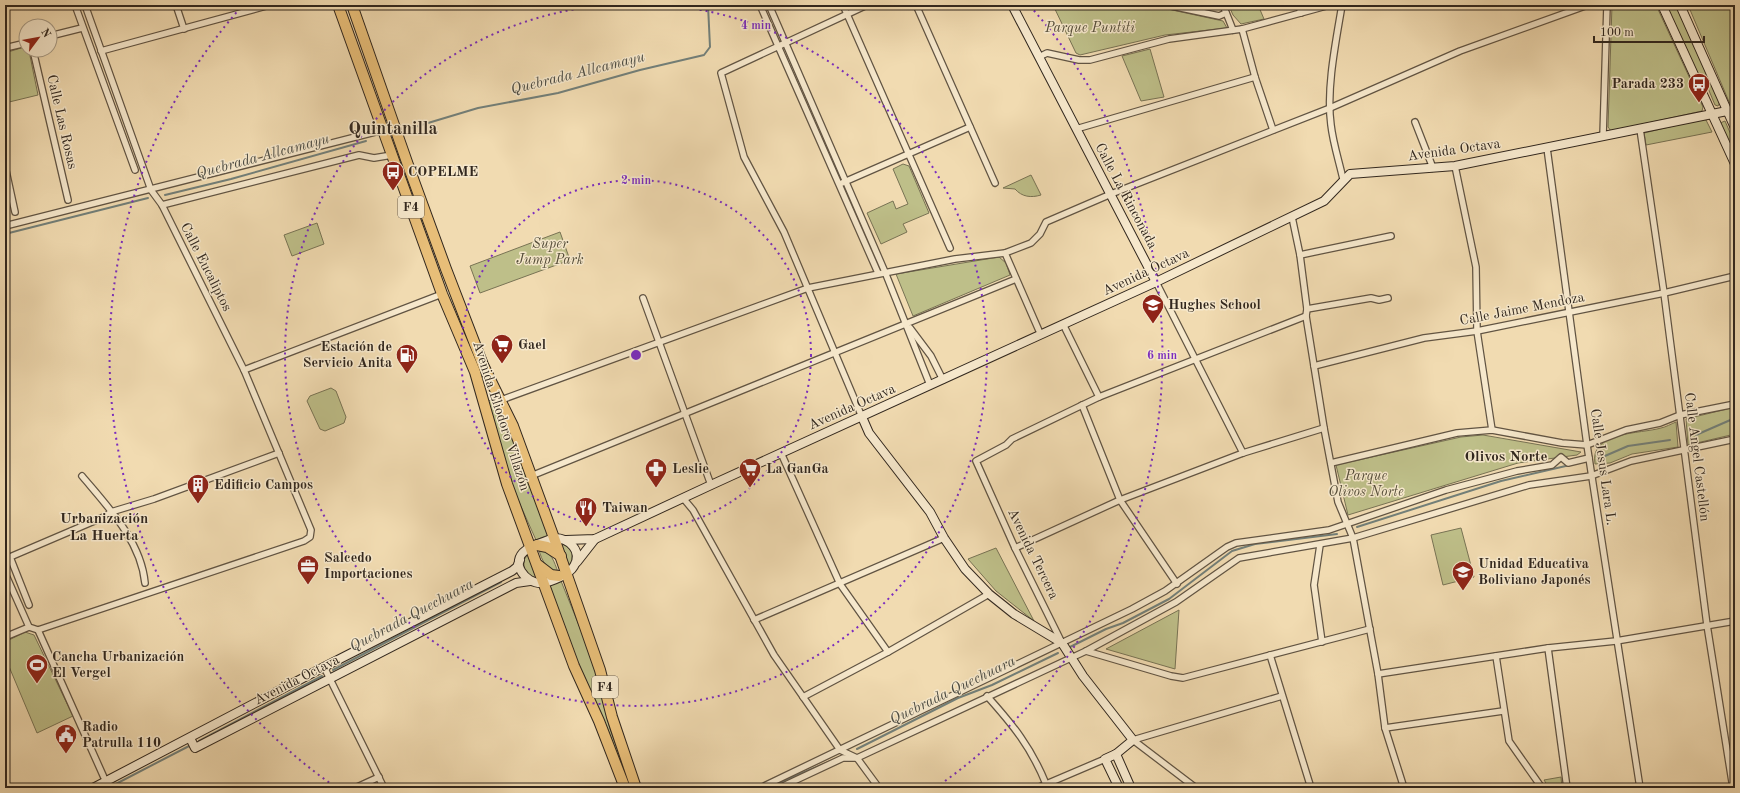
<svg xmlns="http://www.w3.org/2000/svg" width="1740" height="793" font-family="'Old Standard TT',serif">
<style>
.green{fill:#bebf89;stroke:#787354}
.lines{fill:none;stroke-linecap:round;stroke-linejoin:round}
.stream{stroke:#727f79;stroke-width:2}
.street-casing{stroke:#615443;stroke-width:8}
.secondary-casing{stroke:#31271e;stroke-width:10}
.highway-casing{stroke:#31271e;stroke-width:12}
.street{stroke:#f6e8cc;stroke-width:5.5}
.secondary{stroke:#f6e8cc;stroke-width:8}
.highway{stroke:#e8be78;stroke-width:10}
.ring{fill:none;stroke:#7b2cbf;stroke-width:2;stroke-dasharray:2 4}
.labels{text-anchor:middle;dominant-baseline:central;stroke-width:3;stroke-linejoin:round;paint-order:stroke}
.shield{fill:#f6e8cc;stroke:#6c6152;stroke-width:1}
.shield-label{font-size:13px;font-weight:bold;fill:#31271e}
.park-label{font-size:14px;font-style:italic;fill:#544d39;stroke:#f6e8cc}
.poi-label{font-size:14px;font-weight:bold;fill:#31271e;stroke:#f6e8cc;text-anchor:start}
.street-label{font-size:14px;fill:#31271e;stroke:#f6e8cc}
.water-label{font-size:15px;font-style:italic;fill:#4c4c44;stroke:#f6e8cc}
.neighbourhood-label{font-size:15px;font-weight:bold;fill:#31271e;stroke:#f6e8cc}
.district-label{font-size:18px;font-weight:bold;fill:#31271e;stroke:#f6e8cc}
.centre{fill:#7b2cbf;stroke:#f6e8cc;stroke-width:2}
.ring-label{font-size:12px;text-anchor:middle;font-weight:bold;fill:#7b2cbf;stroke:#f6e8cc;stroke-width:3;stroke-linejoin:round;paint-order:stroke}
</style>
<rect width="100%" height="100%" fill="#f1dbb1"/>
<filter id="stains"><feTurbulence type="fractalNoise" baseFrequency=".005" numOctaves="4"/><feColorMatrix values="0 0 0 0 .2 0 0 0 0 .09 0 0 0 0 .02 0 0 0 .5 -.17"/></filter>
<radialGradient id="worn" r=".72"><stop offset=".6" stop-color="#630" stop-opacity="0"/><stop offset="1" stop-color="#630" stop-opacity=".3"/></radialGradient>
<g class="green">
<polygon points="1053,5 1149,5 1223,21 1227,28 1165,35 1080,55 1076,53"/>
<polygon points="1232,5 1258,5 1264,19 1241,24 1233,15 1229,6"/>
<polygon points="1612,5 1656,5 1703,107 1702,111 1611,131 1608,127"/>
<polygon points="1666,5 1676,5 1720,102 1718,106 1715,105 1705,81 1699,78"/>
<polygon points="1688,5 1735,5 1735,105 1730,104"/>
<polygon points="24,47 29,51 38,95 5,103 5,53"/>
<polygon points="1150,49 1164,97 1141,101 1122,56"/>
<polygon points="1703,119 1706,120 1712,132 1646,145 1644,133"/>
<polygon points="1725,121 1735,144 1735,156 1720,123"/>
<polygon points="903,164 909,166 929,213 903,224 907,232 881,244 867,213 893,201 896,209 908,204 893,169"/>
<path d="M 1031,175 L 1041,195 C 1031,198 1022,197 1015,189 L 1003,188 Z"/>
<polygon points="317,223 324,244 292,256 284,235"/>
<polygon points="560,232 570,260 480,293 470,266"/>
<polygon points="999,257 1006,263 1010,275 913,316 896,274"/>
<polygon points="331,388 336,391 346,417 344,423 325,431 320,429 307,401 310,396"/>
<polygon points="495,399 513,440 548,535 536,540 510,482 488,401"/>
<polygon points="1735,407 1735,434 1688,445 1686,419"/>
<path d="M 1676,422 L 1678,447 L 1632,454 L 1610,463 L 1595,464 C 1589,431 1641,434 1661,428 C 1666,427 1671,424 1676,422 Z"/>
<polygon points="1483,435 1581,452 1577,455 1518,463 1348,515 1336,465 1461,437"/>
<polygon points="1461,528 1474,577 1443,585 1431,535"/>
<polygon points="559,542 564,543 572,552 572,561 568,567"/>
<polygon points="996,548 1034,621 996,591 968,559"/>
<path d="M 539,550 C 552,551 554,562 558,572 C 546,569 542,561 539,550 Z"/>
<polygon points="528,554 538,580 533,579 524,570 524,560"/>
<polygon points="561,581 591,655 610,729 624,768 590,696 548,585"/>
<polygon points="1179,610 1175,669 1106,649"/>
<polygon points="25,632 34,635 73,716 37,733 5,657 5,642"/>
<polygon points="1561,777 1562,788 1549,788 1544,780"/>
</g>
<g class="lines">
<g class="stream">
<polyline points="408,129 478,108 558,93 640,70 704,55 710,47 708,5"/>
<polyline points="165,195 231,179 366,141"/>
<polyline points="5,234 148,198"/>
<polyline points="1696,435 1735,418"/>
<polyline points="1598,459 1628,446 1670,440"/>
<polyline points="1357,527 1501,481 1570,465"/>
<polyline points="1070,647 1106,629 1123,623 1169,599 1232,551 1255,544 1337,534"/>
<polyline points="333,670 501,582"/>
<polyline points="199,741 322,676"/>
<polyline points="857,749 958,698 992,685 1058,653"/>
<polyline points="108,788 191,745"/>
<polyline points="766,788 831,761"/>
</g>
<g class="street-casing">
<g id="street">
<polyline points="75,5 135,170"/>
<polyline points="176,5 184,29"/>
<polyline points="760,5 878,273"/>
<polyline points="769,5 885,272 930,385"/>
<polyline points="843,5 950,248"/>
<polyline points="916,5 995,183"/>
<polyline points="1167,5 1219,16 1226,13"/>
<polyline points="1223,5 1233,30"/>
<polyline points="1299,5 1301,13"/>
<path d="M 1342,5 C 1336,41 1326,89 1331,125 C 1333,143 1339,161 1343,179"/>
<polyline points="1242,29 1255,77 1273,130"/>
<polyline points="50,36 82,28"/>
<polyline points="5,48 26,43"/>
<polyline points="33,50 68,200"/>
<polyline points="101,51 270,5"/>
<polyline points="1039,57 1047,53 1079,60 1090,60 1169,39 1242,29 1330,5"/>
<polyline points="1415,122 1433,168"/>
<polyline points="1076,129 1255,77"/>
<polyline points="1640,129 1664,293 1707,625 1733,788"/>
<polyline points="1603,136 1607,5"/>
<polyline points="1547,148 1587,445 1640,788"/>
<polyline points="5,166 15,212"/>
<polyline points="1455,166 1476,267 1477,331 1492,430"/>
<polyline points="842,183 970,127"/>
<polyline points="162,205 359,155 374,158 392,155"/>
<polyline points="1292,217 1300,255 1307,309 1306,316 1324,428 1338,502 1353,538 1378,674 1385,728 1404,788"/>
<polyline points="5,226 383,130"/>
<polyline points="1005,253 1040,333"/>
<polyline points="1300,255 1391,236"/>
<polyline points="1156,282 1243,453"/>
<polyline points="643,298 711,485"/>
<polyline points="1307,309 1371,298 1379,300 1388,298"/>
<polyline points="1063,324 1099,397"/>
<polyline points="910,328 931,356 943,380"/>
<polyline points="1314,366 1424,338 1477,331 1664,293 1735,276"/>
<polyline points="244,370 442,294"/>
<polyline points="501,400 808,288 955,259 1005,253 1031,243 1040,234 1046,222 1111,194 1330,108 1460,51 1588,5"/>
<polyline points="1082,405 1120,500 1177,584"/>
<polyline points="862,417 784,232 744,157 721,73 867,5"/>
<polyline points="781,453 840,584 888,652"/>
<polyline points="1331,463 1457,433 1492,430 1562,443 1587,445 1626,430 1660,423 1680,415 1735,404"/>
<path d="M 82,476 C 108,507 141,541 145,583"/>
<polyline points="531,476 1016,279"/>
<polyline points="683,498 693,510 774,655 840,750 857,758 879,788"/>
<polyline points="1320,545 1314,585 1322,642"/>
<polyline points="1015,548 1120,500 1243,453 1324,428"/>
<polyline points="5,573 29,627 38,630 304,541 310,537 311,530 244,370 162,205 151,190 85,5"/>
<polyline points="29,605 10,557 106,516 111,512 154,499 279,453"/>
<polyline points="754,620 944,538"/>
<polyline points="38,630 106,782"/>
<polyline points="5,637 29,627"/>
<polyline points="1062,643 1015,548 976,461 1006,445 1012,439 1099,397 1306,316"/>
<polyline points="1548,648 1567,788"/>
<polyline points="1086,651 1171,676 1183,678 1370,629"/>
<polyline points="1270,655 1311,788"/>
<polyline points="1496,656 1509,741 1542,788"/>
<polyline points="324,667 384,788"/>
<polyline points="1378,674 1548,648 1616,641 1735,621"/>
<path d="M 987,696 C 1013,725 1031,747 1046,784"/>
<polyline points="803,697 888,652 989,594"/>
<polyline points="1385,728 1503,711"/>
<polyline points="1133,740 1282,696"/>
<polyline points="1133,740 1196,788"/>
<polyline points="355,788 379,777"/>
<polyline points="760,788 1132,609 1165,591 1227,547 1236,543 1329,530 1446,490 1517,471 1552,465 1561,457 1568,463 1589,458"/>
<polyline points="779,788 843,758 857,758 1086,651 1176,602 1239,558 1353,538 1529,485 1591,476 1631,461 1735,439"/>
<polyline points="1037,788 1105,759"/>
</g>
</g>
<g class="secondary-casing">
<g id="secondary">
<polyline points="1012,5 1156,282"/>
<polyline points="1662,5 1735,164"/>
<polyline points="1680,5 1735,128"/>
<polyline points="862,417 869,433 930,512 944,538 965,569 989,594 1014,614 1062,643 1083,676 1133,740 1116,754 1105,759 1119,788"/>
<path d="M 554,538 C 569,538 583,551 574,566 C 569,575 551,582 542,583 C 525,584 509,562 526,550 C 533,544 545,542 554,538 Z"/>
<polyline points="566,540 595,539 711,485 1156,282 1324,201 1350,174 1455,166 1727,111"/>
<polyline points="577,562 595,539"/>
<polyline points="190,738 195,748 516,583 530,581"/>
<polyline points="1116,754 1131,788"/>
<polyline points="93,788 324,667 512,571 517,567 520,560"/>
</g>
</g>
<g class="highway-casing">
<g id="highway">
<polyline points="338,5 442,294 475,372 507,484 574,666 599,721 625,788"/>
<polyline points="352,5 408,165 446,269 483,365 513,426 554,538 600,670 612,717 636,788"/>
<polyline points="537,545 547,547 561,556"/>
<polyline points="538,565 551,575 559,576"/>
</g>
</g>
<use href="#street" class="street"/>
<use href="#secondary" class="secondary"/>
<use href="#highway" class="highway"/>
</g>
<g class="ring">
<circle cx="636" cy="355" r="175"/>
<path d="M664 5A351 351 0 1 1 608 5"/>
<path d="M334 786A526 526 0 0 1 242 6M1030 6A526 526 0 0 1 938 786"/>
</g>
<defs>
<g id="bus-pin" transform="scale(1.15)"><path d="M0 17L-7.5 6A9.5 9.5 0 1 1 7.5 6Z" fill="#8f2418" stroke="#f6e8cc"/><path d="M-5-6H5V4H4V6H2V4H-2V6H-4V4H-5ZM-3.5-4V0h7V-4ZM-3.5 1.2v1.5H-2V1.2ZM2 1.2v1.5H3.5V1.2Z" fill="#fff"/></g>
<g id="school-pin" transform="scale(1.15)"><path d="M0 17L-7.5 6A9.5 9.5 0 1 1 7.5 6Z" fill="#8f2418" stroke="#f6e8cc"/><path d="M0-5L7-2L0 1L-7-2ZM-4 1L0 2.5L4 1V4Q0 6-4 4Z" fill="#fff"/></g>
<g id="supermarket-pin" transform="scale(1.15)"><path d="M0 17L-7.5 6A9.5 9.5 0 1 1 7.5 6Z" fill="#8f2418" stroke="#f6e8cc"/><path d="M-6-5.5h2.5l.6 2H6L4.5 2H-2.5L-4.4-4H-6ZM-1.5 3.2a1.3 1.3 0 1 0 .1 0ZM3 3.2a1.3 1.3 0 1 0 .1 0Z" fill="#fff"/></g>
<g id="fuel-pin" transform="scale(1.15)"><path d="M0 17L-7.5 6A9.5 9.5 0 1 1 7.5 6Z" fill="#8f2418" stroke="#f6e8cc"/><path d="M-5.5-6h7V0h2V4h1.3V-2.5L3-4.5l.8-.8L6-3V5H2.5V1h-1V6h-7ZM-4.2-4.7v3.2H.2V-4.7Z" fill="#fff"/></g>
<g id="pharmacy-pin" transform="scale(1.15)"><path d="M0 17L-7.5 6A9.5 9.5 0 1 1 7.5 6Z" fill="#8f2418" stroke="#f6e8cc"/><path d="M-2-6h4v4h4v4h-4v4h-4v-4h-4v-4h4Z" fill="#fff"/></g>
<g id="building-pin" transform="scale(1.15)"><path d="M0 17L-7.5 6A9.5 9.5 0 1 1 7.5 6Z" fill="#8f2418" stroke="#f6e8cc"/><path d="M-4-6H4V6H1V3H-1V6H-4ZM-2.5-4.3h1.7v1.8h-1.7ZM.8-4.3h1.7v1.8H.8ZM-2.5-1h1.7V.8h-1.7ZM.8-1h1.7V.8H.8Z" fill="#fff"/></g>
<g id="restaurant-pin" transform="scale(1.15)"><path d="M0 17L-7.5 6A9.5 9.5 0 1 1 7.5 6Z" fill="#8f2418" stroke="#f6e8cc"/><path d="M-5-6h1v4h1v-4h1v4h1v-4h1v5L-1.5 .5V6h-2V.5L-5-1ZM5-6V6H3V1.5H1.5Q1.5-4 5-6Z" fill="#fff"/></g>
<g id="office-pin" transform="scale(1.15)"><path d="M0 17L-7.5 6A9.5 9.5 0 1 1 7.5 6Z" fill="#8f2418" stroke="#f6e8cc"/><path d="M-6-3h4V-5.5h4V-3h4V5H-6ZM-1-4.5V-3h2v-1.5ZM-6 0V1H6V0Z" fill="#fff"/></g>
<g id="stadium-pin" transform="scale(1.15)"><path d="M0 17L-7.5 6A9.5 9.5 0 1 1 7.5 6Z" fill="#8f2418" stroke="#f6e8cc"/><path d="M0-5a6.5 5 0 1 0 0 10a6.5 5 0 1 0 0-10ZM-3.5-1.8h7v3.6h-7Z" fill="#fff"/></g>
<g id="civic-pin" transform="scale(1.15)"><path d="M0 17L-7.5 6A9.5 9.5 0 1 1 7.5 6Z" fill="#8f2418" stroke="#f6e8cc"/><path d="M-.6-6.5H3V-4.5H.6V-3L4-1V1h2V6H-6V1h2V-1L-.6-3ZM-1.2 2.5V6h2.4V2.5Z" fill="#fff"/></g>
</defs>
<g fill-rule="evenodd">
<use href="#bus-pin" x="1699" y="84"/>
<use href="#bus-pin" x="393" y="172"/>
<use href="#school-pin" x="1153" y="305"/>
<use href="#supermarket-pin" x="502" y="345"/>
<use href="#fuel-pin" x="407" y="355"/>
<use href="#pharmacy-pin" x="656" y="469"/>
<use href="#supermarket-pin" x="750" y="469"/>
<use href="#building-pin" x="198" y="485"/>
<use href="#restaurant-pin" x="586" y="508"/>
<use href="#office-pin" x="308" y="566"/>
<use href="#school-pin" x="1463" y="572"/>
<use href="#stadium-pin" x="37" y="665"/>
<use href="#civic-pin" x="66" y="735"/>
</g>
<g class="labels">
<g class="shield">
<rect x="398" y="196" width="26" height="22" rx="3"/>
<rect x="592" y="676" width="26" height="22" rx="3"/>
</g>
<g class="shield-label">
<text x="411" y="207">F4</text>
<text x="605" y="687">F4</text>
</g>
<g class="park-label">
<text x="1090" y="28">Parque Puntiti</text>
<text x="550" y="244">Super<tspan x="550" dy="16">Jump Park</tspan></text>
<text x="1366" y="476">Parque<tspan x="1366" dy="16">Olivos Norte</tspan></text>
</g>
<g class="poi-label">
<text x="1684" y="84" text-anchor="end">Parada 233</text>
<text x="408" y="172">COPELME</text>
<text x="1168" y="305">Hughes School</text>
<text x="518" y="345">Gael</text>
<text x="392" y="347" text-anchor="end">Estación de<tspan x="392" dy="16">Servicio Anita</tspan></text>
<text x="672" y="469">Leslie</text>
<text x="766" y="469">La GanGa</text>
<text x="214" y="485">Edificio Campos</text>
<text x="602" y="508">Taiwan</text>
<text x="324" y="558">Salcedo<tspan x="324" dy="16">Importaciones</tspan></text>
<text x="1478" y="564">Unidad Educativa<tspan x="1478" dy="16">Boliviano Japonés</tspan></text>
<text x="52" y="657">Cancha Urbanización<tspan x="52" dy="16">El Vergel</tspan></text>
<text x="82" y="727">Radio<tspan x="82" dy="16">Patrulla 110</tspan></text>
</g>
<g class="street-label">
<text transform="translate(62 122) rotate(77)">Calle Las Rosas</text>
<text transform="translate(1454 150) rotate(-8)">Avenida Octava</text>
<text transform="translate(1126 196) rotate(62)">Calle La Rinconada</text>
<text transform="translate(206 267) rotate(63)">Calle Eucaliptos</text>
<text transform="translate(1146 272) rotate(-25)">Avenida Octava</text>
<text transform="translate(1522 309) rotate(-11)">Calle Jaime Mendoza</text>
<text transform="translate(852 407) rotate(-24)">Avenida Octava</text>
<text transform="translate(501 416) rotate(72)">Avenida Eliodoro Villazón</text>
<text transform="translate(1697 457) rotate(83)">Calle Angel Castellón</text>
<text transform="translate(1603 467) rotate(82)">Calle Jesus Lara L.</text>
<text transform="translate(1033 554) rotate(64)">Avenida Tercera</text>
<text transform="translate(297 680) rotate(-27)">Avenida Octava</text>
</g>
<g class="water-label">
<text transform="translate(578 74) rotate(-14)">Quebrada Allcamayu</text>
<text transform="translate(263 157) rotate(-15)">Quebrada Allcamayu</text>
<text transform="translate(412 616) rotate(-28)">Quebrada Quechuara</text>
<text transform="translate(953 691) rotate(-26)">Quebrada Quechuara</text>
</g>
<g class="neighbourhood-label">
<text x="1506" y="457">Olivos Norte</text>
<text x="104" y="519">Urbanización<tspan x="104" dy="17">La Huerta</tspan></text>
</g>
<g class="district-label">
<text x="393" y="129">Quintanilla</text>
</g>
</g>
<circle cx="636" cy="355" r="6" class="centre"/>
<g class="ring-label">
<text x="756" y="29">4 min</text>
<text x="636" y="184">2 min</text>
<text x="1162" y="359">6 min</text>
</g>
<rect width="1740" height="793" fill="none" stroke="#f1dbb1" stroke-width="20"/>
<rect x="6" y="6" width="1728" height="781" fill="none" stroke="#31271e" stroke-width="2"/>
<rect x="10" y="10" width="1720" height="773" fill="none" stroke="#31271e"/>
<g transform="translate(38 38) rotate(58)"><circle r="19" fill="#f6e8cc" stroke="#a79b86"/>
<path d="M0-3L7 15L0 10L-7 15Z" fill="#8f2418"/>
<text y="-6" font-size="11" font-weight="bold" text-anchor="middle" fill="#31271e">N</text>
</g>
<path d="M1594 36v6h110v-6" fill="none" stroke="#31271e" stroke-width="2"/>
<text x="1600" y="36" font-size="12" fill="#31271e" stroke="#f6e8cc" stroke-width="3" paint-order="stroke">100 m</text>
<rect width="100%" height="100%" filter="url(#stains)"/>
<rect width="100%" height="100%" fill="url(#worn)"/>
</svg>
